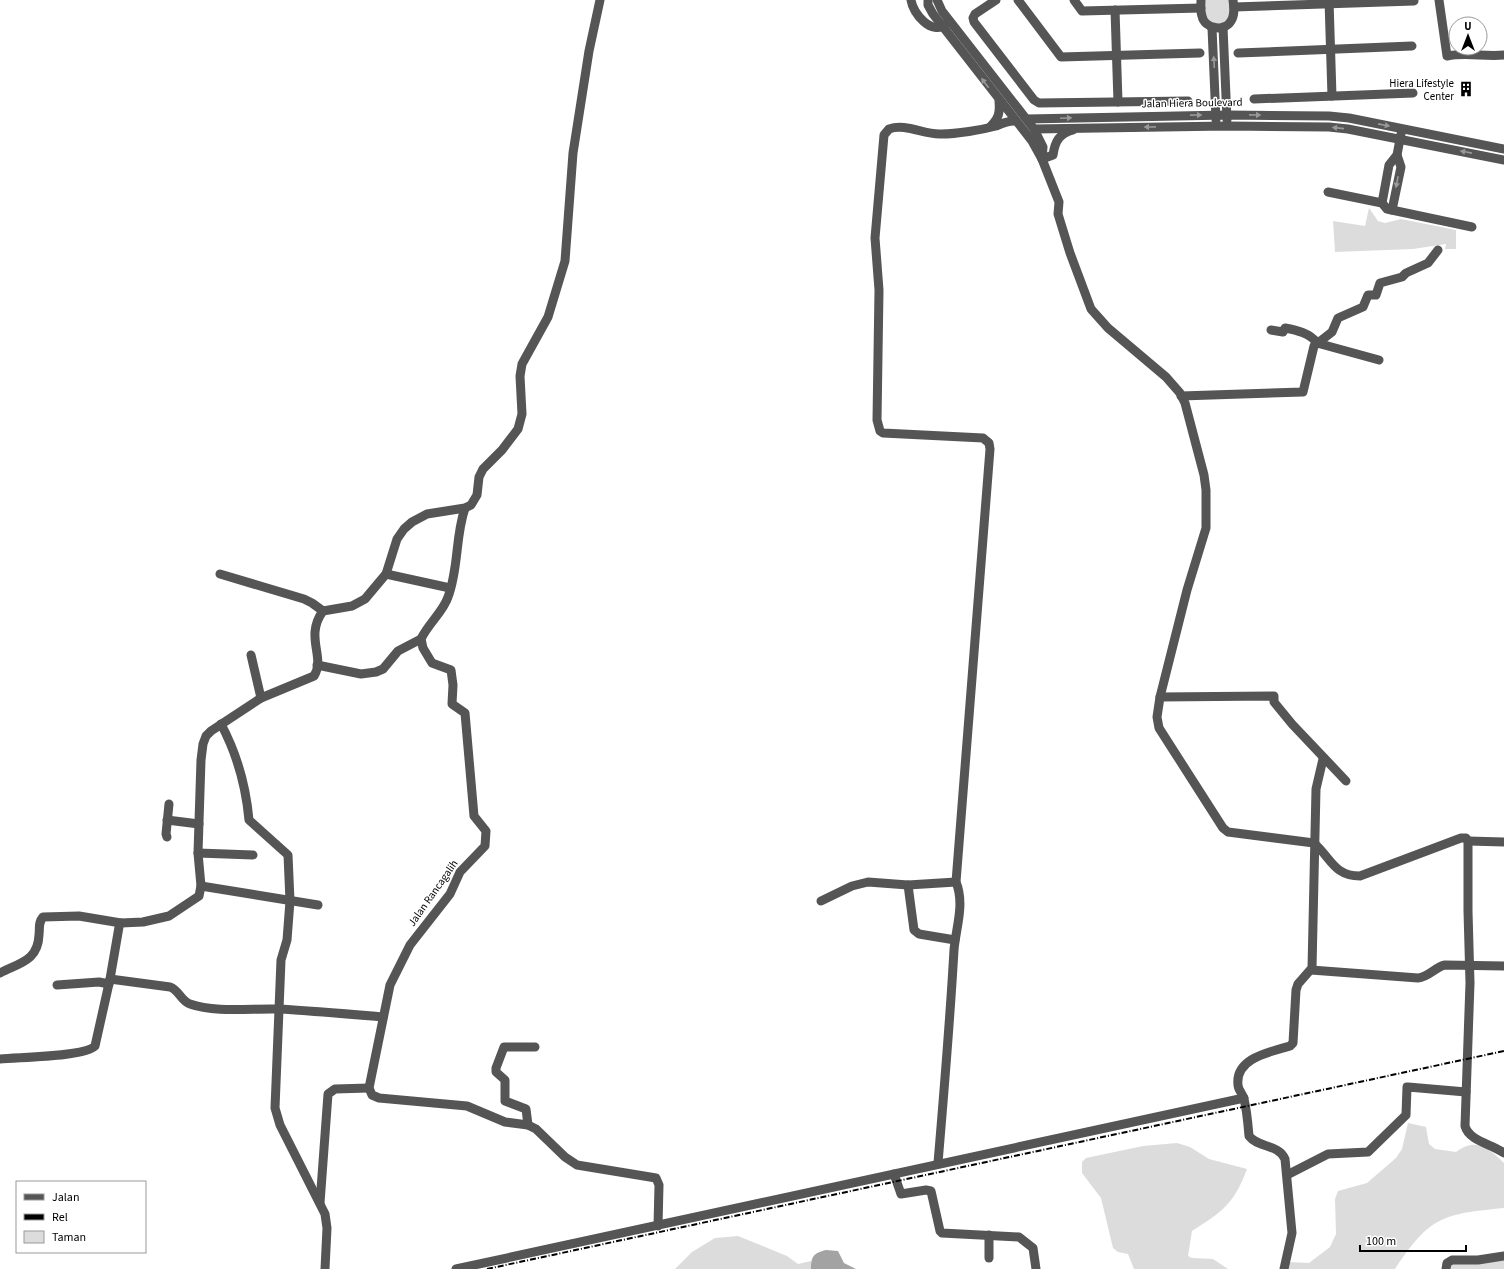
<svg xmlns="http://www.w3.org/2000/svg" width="1504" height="1269" font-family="'Source Sans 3',sans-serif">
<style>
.green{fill:#dcdcdc}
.water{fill:#a3a3a3}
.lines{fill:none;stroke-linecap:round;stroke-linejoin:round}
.minor{stroke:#555;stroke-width:9}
.rail{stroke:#000;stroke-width:2;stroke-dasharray:6 2 1 2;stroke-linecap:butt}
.oneway{fill:#999}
.labels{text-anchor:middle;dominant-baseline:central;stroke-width:3;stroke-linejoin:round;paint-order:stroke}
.poi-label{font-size:11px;fill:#000;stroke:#fff;text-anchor:end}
.street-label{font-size:11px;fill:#000;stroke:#fff}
</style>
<rect width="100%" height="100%" fill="#fff"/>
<g class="green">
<path d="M 1204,0 L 1230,0 L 1229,20 C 1220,25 1215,25 1206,19 Z"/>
<polygon points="1369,208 1378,221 1385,223 1401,219 1456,230 1456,249 1445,249 1446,244 1413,249 1335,252 1333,221 1365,226"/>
<path d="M 1408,1123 L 1426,1127 L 1429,1144 L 1435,1149 L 1456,1152 C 1476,1137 1488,1148 1504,1163 L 1504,1208 C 1443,1214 1430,1216 1395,1269 L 1286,1269 L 1288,1262 L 1309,1263 L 1330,1247 L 1336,1234 L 1335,1199 L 1338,1191 L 1367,1183 L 1396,1158 L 1402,1149 Z"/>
<path d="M 1177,1143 L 1190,1147 L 1209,1159 L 1247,1169 C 1234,1204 1222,1212 1192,1231 L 1188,1256 L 1192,1258 L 1213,1259 L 1228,1269 L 1134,1269 L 1128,1254 L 1118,1252 L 1113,1248 L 1101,1198 L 1082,1173 L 1082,1162 L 1086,1158 L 1143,1146 Z"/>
<polygon points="738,1236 787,1256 798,1264 811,1261 811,1269 675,1269 692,1252 715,1238"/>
<polygon points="1504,1258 1504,1269 1445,1269 1447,1264"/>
</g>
<path class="water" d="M 826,1250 L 838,1251 L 844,1263 L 856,1269 L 811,1269 C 811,1256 814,1253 826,1250 Z"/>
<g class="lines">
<g class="minor">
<path d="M 911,0 C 913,14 932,36 946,24"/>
<path d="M 928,0 L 928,5 L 933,14 L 1032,141 L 1042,159 L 1059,202 L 1058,214 L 1070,253 L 1091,309 L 1108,328 L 1166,377 L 1180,393 L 1185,403 L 1204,475 L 1206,490 L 1206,528 L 1187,590 L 1160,697 L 1157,717 L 1159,728 L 1223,828 L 1228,832 L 1314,843 C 1331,858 1334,876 1360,876 L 1461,838 L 1466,838 L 1468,841 L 1468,911 L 1470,983 L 1465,1126 C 1469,1141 1492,1144 1504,1153"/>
<polyline points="937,0 942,11 1034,129 1043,147 1042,159"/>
<polyline points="996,0 975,14 973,18 974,22 1034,100 1039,103 1188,101"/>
<polyline points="1018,0 1061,57 1200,53"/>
<polyline points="1074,0 1082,11 1201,8"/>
<path d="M 1201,0 C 1201,5 1200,11 1202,16 C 1204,28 1224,33 1231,21 C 1235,15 1234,7 1233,0"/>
<polyline points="1329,0 1332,96"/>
<path d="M 1439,0 L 1447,56 C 1466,52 1484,57 1504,55"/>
<polyline points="1234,7 1414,1"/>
<polyline points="1115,10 1118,102"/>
<polyline points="1223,27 1227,120"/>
<polyline points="1212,28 1216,120"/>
<polyline points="1238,53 1412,46"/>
<polyline points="1254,99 1413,93"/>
<polyline points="1027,119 1227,115 1329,116 1349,118 1504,149"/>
<path d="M 991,126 C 999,118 1000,112 999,101"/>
<polyline points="1034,129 1227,126 1329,127 1348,129 1504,160"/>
<path d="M 1042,159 L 1053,155 C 1055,141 1059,134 1073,130"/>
<polyline points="1328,192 1382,203 1387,209 1472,227"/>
<polyline points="1382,203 1389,165 1397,155 1401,134"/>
<polyline points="1392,210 1401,167 1397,155"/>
<path d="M 1271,330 L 1283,332 L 1285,328 C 1296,330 1310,333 1317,343 L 1379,360"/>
<polyline points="1181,396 1303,392 1314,346 1332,332 1338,318 1363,307 1368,295 1376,295 1380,283 1402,277 1406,273 1428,263 1438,250"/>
<path d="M 465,508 C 455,537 459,568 448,597 C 443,612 428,624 421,639 L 423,648 L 432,663 L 451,670 L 453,685 L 452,704 L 465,713 L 474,816 L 486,831 L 485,846 L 460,872 L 450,894 L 410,945 L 390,985 L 369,1088 L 372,1095 L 379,1098 L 467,1106 L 505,1122 L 528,1125 L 536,1129 L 565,1157 L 577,1165 L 656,1178 L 659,1185 L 658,1226"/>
<polyline points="220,574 304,599 312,603 323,611"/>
<polyline points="386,574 450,588"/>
<polyline points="251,655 261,698"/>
<polyline points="317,665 361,674 376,672 383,669 398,651 421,639"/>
<polyline points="1160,697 1274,696 1274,702 1292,724 1346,781"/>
<path d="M 221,724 C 237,754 246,787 249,820 L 288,855 L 290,901 L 287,940 L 281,960 L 275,1108 L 280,1125 L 325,1214 L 327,1228 L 325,1269"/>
<polyline points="167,820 199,824"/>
<polyline points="167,837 166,834 169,804"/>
<polyline points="1468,841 1504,842"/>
<polyline points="198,853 253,855"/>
<polyline points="908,885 914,930 919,934 955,940"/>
<polyline points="201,886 318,905"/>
<polyline points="821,901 852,886 868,882 908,885 956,882"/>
<path d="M 1311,970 L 1418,978 C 1429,977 1435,967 1445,965 L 1504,966"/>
<path d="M 0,973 C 19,963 38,961 39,935 C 40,927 38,923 43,917 L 79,916 L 121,923"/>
<path d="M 110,979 L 170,987 C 179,990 181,1001 190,1004 C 215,1013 253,1008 279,1009 C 314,1011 348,1014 383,1017"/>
<polyline points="57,985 99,982 109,984"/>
<path d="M 0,1059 C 17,1057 85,1057 95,1046 L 110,979 L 119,927 L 121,923 L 143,922 L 169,916 L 199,896 L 201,886 L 198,853 L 201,760 L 203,744 L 206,736 L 211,731 L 261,698 L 314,676 C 326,657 304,637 323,611 L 352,606 L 365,599 L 386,574 L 397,539 L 404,529 L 412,522 L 427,514 L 465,508 L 471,505 L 477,495 L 479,477 L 483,469 L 502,450 L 518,429 L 522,414 L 520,376 L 522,364 L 548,317 L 565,261 L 573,153 L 589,51 L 600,0"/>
<polyline points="528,1125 526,1109 505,1101 505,1080 496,1072 496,1068 504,1047 535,1047"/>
<path d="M 938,1163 C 944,1092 950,1021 954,950 C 956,927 965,904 956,882 L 990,449 L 989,443 L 983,438 L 883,433 L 880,431 L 877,420 L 879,290 L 875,238 L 884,135 L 889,129 C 906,123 924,135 941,134 C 957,134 981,130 996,126 C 1003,123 1007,121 1014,121"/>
<polyline points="894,1174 901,1194 926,1190 931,1191 940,1231 942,1233 1019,1237 1033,1248 1036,1269"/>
<polyline points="1287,1175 1328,1154 1368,1152 1406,1115 1407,1087 1408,1087 1466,1092"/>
<polyline points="320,1203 328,1094 335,1089 369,1088"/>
<polyline points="989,1235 989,1258"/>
<polyline points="456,1269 1244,1098"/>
<path d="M 1284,1269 L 1292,1233 L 1285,1159 C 1279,1144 1258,1148 1249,1136 C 1248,1124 1247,1111 1244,1099 C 1243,1094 1238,1090 1238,1085 C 1235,1058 1270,1052 1290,1046 L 1293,1043 L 1296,990 L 1298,984 L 1312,968 L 1316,789 L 1323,759"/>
<polyline points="1446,1269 1447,1263 1452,1260 1478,1260 1504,1256"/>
</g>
<polyline class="rail" points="487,1269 1504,1051"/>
</g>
<defs><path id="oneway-solid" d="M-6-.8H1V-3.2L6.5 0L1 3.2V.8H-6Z"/></defs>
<g class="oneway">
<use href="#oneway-solid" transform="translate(1214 62) rotate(-93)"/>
<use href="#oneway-solid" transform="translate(985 83) rotate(-127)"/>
<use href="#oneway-solid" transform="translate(1196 115) rotate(-1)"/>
<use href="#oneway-solid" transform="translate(1255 115) rotate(1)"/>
<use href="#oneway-solid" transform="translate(1066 118) rotate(-2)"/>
<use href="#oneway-solid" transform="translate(1384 125) rotate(11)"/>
<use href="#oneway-solid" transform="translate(1150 127) rotate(179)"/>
<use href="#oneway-solid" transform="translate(1338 128) rotate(-174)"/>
<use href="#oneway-solid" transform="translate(1466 152) rotate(-169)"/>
<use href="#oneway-solid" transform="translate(1397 182) rotate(101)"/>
</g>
<defs>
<g id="building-bare" transform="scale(1.2)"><path d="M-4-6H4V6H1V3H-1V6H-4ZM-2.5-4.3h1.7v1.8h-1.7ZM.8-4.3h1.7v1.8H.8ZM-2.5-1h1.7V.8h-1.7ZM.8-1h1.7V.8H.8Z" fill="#000" stroke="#fff" stroke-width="2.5" paint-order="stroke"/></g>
</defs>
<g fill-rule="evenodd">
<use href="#building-bare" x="1466" y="89"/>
</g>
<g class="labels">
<g class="poi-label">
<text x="1454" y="83">Hiera Lifestyle<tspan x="1454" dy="13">Center</tspan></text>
</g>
<g class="street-label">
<text transform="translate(1192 103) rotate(-1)">Jalan Hiera Boulevard</text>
<text transform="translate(433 893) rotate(-55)">Jalan Rancagalih</text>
</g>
</g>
<rect x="16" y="1181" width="130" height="72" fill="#ffffff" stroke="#999999"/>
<rect x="24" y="1194" width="20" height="6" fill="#555555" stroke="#999999"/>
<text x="52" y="1201" font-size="12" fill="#000000">Jalan</text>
<rect x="24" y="1214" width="20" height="6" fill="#000000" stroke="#999999"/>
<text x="52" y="1221" font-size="12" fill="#000000">Rel</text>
<rect x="24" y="1231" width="20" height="12" fill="#dcdcdc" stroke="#999999"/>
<text x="52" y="1241" font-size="12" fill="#000000">Taman</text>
<g transform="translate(1468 36)"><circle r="19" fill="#ffffff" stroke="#999999"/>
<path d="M0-3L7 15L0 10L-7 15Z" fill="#000000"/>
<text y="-6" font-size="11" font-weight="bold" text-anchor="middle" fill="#000000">U</text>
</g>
<path d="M1360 1245v6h106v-6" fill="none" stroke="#000000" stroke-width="2"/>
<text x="1366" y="1245" font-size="12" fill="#000000" stroke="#ffffff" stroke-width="3" paint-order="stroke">100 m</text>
</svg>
